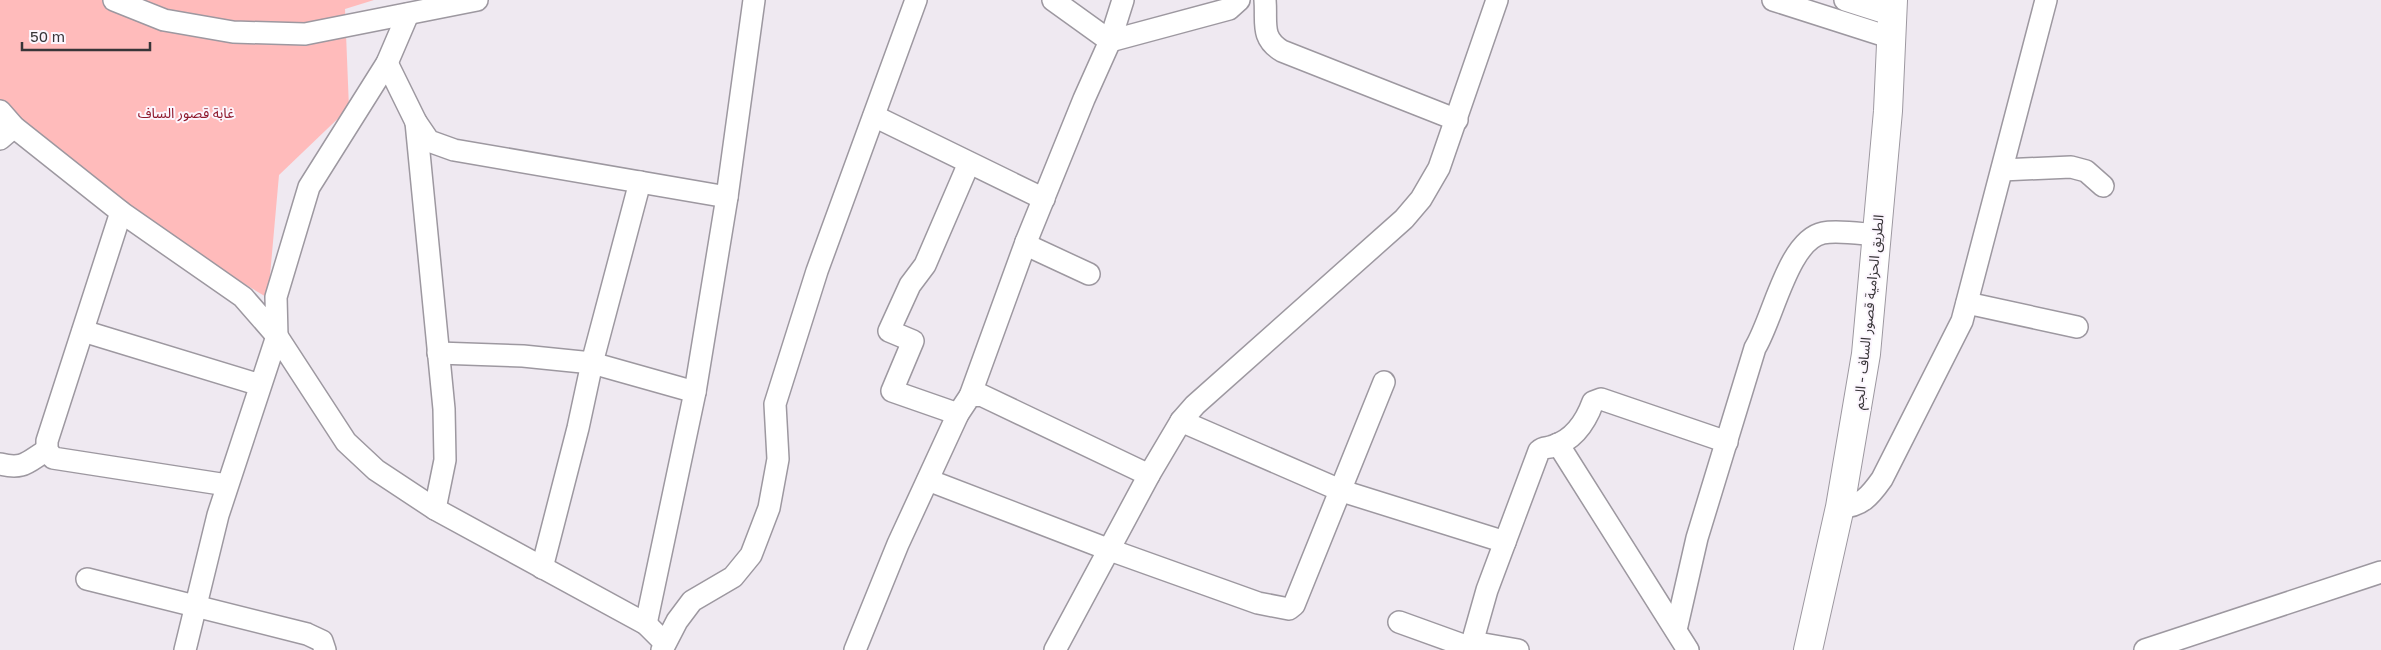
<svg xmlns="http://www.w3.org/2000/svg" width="2381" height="650" font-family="'Golos Text','Noto Sans Arabic',sans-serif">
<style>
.green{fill:#fbb}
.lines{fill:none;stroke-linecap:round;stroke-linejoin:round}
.minor-casing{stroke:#9d98a0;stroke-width:24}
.major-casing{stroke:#9d98a0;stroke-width:30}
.minor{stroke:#fff;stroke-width:21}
.major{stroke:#fff;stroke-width:28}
.labels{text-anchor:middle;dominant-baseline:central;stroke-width:4;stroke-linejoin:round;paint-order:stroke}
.park-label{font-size:14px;fill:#8f182c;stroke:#fcf6fe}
.street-label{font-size:14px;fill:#383538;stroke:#fcf6fe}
</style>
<rect width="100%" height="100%" fill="#efe9f1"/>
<polygon class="green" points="0,0 374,0 345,9 349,108 279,175 268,298 181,246 105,192 0,100"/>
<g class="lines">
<g class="minor-casing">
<g id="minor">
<polyline points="114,0 164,20 233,32 305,34 477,0"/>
<polyline points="1053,0 1110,41 1229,9 1239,0"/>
<path d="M 1265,0 C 1267,22 1260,38 1282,51 L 1457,120"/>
<polyline points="1773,0 1892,38"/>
<polyline points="1845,0 1892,15"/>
<polyline points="387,63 416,122 429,141 454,150 727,197"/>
<polyline points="0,111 14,127 121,212 243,297 277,336 276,297 309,187 387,63 408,14"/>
<polyline points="874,116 1044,199"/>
<polyline points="416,122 444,409 445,460 435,509"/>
<polyline points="0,139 14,127"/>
<polyline points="2002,170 2071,167 2086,171 2103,186"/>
<polyline points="121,212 47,441 47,450 53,458 227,485"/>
<polyline points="1089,274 1033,248 1026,242 1084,99 1110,41 1123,0"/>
<polyline points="1967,303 2077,327"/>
<polyline points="83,331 260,385"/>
<polyline points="438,353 523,356 592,363 695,392"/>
<polyline points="970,396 1026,242"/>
<polyline points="958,414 892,391 913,341 889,331 910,285 925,265 969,163"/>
<polyline points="1181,421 1342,491 1505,542"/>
<polyline points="1558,444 1688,650"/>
<path d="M 0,464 C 24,470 27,462 47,450"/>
<polyline points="928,480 1110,550 1258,603 1289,609 1294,605 1384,382"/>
<path d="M 1840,507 C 1861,507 1870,496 1882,479 L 1962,321 L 2046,0"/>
<polyline points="542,568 578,428 592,363 640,182"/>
<polyline points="87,579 307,634 322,641 325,650"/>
<polyline points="1399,622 1471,648"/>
<polyline points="646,624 695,392 727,197 754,0"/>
<path d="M 1676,630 L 1697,538 L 1755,348 C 1773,319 1788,240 1823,233 C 1838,230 1862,234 1877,235"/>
<polyline points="1472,642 1518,650"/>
<polyline points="185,650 218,515 277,336 346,442 376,470 435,509 646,624 664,642"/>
<polyline points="662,650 677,621 692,601 733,577 751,555 769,508 778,459 775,404 817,271 916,0"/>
<polyline points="855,650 898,544 958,414 970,396 981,395 1149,475"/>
<polyline points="1055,650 1149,475 1181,421 1195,405 1404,219 1421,199 1439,168 1497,0"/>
<path d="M 1470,650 L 1487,590 L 1539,451 C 1544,446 1547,449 1553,446 C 1574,440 1586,421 1593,402 L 1601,399 L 1727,442"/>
<polyline points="2145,650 2381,572"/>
</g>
</g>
<g class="major-casing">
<polyline id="major" points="1808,650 1840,507 1866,354 1888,111 1893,0"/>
</g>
<use href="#minor" class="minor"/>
<use href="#major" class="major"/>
</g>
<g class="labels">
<g class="park-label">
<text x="186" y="112">غابة قصور الساف</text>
</g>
<g class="street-label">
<text transform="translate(1868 312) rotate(-84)">الطريق الحزامية قصور الساف - الجم</text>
</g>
</g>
<path d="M22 42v8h128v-8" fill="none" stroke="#383538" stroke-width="2.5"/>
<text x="30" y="42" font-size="15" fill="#383538" stroke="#fcf6fe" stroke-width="4" paint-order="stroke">50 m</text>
</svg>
